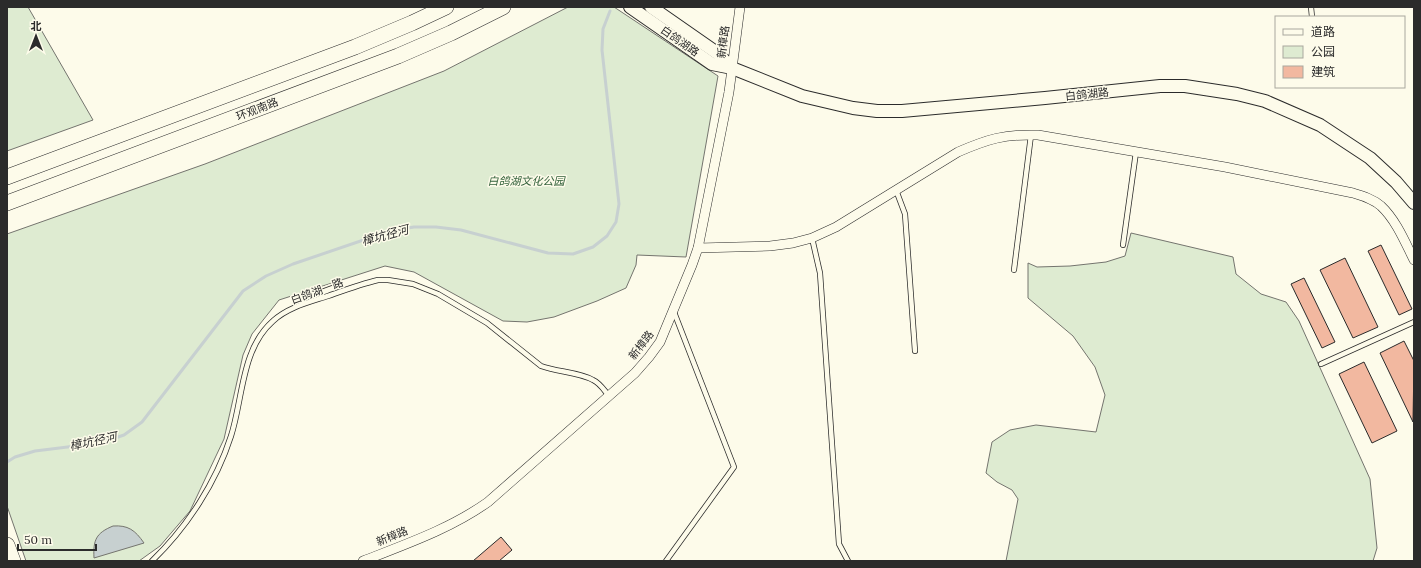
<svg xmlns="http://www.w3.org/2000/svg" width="1421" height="568" font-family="Lora,'Noto Sans SC',serif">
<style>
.green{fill:#deebd1;stroke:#74746e}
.water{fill:#c7d0d0;stroke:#74746e}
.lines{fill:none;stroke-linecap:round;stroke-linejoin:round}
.stream{stroke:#c7d0d0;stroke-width:3}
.building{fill:#f2b8a0;stroke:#2b2b2b}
.service-casing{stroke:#2b2b2b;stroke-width:6}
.minor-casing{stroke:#2b2b2b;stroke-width:10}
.tertiary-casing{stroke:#2b2b2b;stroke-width:14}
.primary-casing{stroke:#2b2b2b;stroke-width:16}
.service{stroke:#fdfbea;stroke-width:4.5}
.minor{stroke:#fdfbea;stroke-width:9}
.tertiary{stroke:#fdfbea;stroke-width:12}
.primary{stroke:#fdfbea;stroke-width:15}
.labels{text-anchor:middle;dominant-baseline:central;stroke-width:3;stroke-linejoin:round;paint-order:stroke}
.street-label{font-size:11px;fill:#2b2b2b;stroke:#fdfbea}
.park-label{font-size:11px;font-style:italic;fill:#34623c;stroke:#fdfbea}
.water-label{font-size:12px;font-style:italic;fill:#2b2b2b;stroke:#fdfbea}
</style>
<rect width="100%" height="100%" fill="#fdfbea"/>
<g class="green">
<polygon points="7,7 28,7 93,120 7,151"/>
<polygon points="568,7 614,7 718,76 686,257 637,255 636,265 626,288 597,301 554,317 527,322 503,321 414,272 385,266 279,300 252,334 243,355 224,439 190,511 160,546 139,561 26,561 7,506 7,234 205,164 444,71"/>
<polygon points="1131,233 1233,257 1236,274 1261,294 1286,302 1299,321 1370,479 1377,548 1373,561 1006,561 1018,499 1012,490 997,482 986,473 992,442 1010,430 1036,425 1096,432 1105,395 1095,367 1073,336 1028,298 1028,263 1037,267 1070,266 1106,262 1125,256"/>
</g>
<path class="water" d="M 113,526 C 128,525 135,530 144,543 L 94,558 C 93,540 96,533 113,526 Z"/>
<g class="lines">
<polyline class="stream" points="7,462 15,457 35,451 100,443 124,435 142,422 243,291 266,276 293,264 390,231 414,227 436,227 461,230 548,253 573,254 593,247 607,236 616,222 619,204 602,50 603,29 610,11"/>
</g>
<g class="building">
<polygon points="1381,245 1412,309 1399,315 1368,251"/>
<polygon points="1345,258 1378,327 1353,338 1320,270"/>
<polygon points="1304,278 1335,342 1322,348 1291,284"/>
<polygon points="1404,341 1414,361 1413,422 1380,353"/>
<polygon points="1364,362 1397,431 1372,443 1339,374"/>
<polygon points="501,537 512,550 499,561 473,561"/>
</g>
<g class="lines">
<g class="service-casing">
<g id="service">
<polyline points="1311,7 1312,17"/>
<polyline points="896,190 905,214 915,351"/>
<polyline points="812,238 820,273 839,544 848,561"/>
<polyline points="1123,245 1136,152"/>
<polyline points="1014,270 1031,135"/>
<polyline points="1321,364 1414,322"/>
<path d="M 152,561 C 187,527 216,483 231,436 C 243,399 241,349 273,321 C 288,307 310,302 328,296 C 345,290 361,284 378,280 L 388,280 L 413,284 L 438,294 L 487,323 L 541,366 C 557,372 579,372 593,380 C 600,383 604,390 609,396"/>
<polyline points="666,561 734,467 674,312"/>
</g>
</g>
<g class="minor-casing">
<g id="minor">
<path d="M 698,248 L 770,246 L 793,243 L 812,238 L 836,227 L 958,152 C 988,139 1004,134 1038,135 L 1225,167 L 1353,193 C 1363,196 1373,199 1381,206 C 1396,220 1405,242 1414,260"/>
<path d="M 363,561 C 406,544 450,529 488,502 L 635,373 L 649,357 L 660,342 L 692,265 L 698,248 L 729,92 L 740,7"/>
</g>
</g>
<g class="tertiary-casing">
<g id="tertiary">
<polyline points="630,7 712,64 732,68 802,96 853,108 877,111 902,111 1045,98 1160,86 1185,86 1237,94 1265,101 1320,125 1370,158 1396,182 1414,203"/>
<polyline points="651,7 717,53 732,68"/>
</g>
</g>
<g class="primary-casing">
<g id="primary">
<polyline points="7,177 355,47 412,23 446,7"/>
<polyline points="7,203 398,56 451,33 503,7"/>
<polyline points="7,545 13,561"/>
</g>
</g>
<use href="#service" class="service"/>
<use href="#minor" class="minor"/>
<use href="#tertiary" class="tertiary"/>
<use href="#primary" class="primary"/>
</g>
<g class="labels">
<g class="street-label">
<text transform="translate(680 41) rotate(35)">白鸽湖路</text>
<text transform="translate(723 42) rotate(-83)">新樟路</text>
<text transform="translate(1087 94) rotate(-6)">白鸽湖路</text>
<text transform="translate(257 109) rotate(-21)">环观南路</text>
<text transform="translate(317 291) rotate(-20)">白鸽湖一路</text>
<text transform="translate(641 345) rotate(-53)">新樟路</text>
<text transform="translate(392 536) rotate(-22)">新樟路</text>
</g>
<g class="park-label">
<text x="526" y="181">白鸽湖文化公园</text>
</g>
<g class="water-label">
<text transform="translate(385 235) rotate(-15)">樟坑径河</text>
<text transform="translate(93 441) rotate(-12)">樟坑径河</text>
</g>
</g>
<rect width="1421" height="568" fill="none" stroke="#2b2b2b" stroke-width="16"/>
<rect x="1275" y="16" width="130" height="72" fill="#fdfbea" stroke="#a9a89e"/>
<rect x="1283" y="29" width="20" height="6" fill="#fdfbea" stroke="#a9a89e"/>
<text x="1311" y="36" font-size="12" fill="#2b2b2b">道路</text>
<rect x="1283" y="46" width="20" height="12" fill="#deebd1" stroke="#a9a89e"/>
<text x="1311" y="56" font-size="12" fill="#2b2b2b">公园</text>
<rect x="1283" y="66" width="20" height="12" fill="#f2b8a0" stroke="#a9a89e"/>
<text x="1311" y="76" font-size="12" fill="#2b2b2b">建筑</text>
<g transform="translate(36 36)" stroke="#fdfbea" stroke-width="3" paint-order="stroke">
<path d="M0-3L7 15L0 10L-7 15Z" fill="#2b2b2b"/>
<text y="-6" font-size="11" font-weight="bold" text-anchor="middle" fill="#2b2b2b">北</text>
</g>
<path d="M18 544v6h78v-6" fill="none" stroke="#2b2b2b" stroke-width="2"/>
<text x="24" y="544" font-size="12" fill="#2b2b2b" stroke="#fdfbea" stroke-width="3" paint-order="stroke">50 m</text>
</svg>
